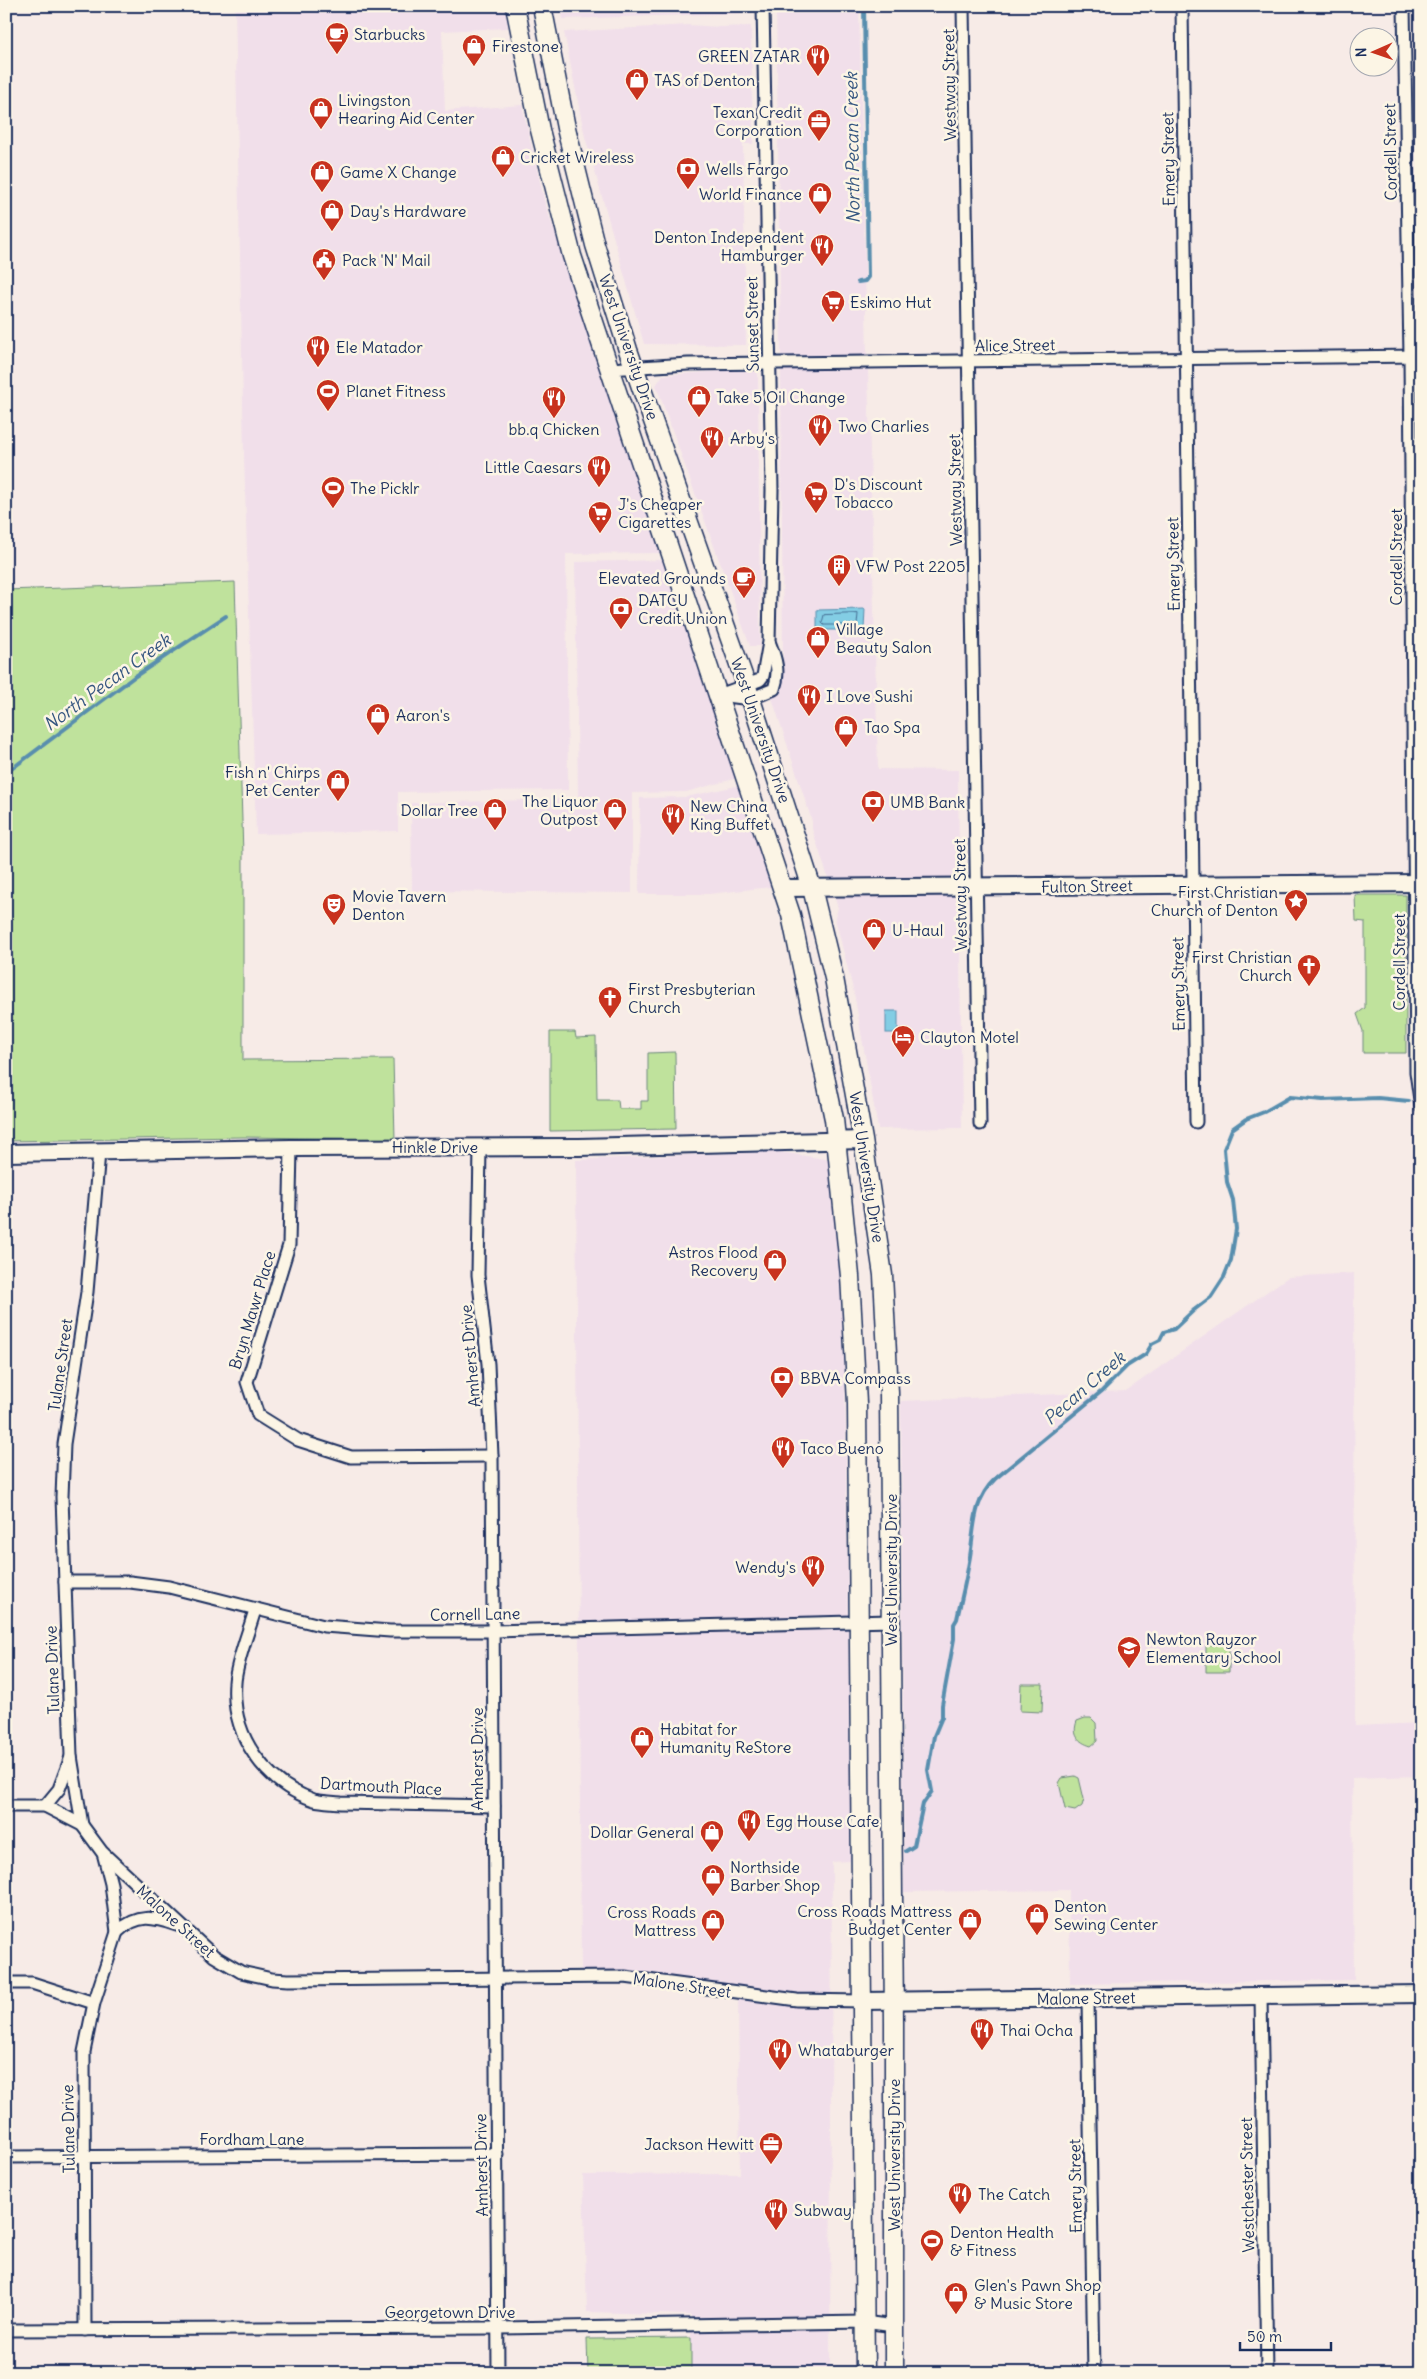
<svg xmlns="http://www.w3.org/2000/svg" width="1427" height="2379" font-family="Delius,sans-serif">
<style>
.built{fill:#f1dfea}
.green{fill:#bfe29c;stroke:#6d887d}
.water{fill:#83cde4;stroke:#598eae}
.lines{fill:none;stroke-linecap:round;stroke-linejoin:round}
.shore{stroke:#456e94;stroke-width:1}
.stream{stroke:#598eae;stroke-width:4}
.street-casing{stroke:#1b2f5e;stroke-width:15}
.secondary-casing{stroke:#1b2f5e;stroke-width:20}
.primary-casing{stroke:#1b2f5e;stroke-width:21}
.street{stroke:#fcf5e5;stroke-width:11}
.secondary{stroke:#fcf5e5;stroke-width:16}
.primary{stroke:#fcf5e5;stroke-width:18}
.labels{text-anchor:middle;dominant-baseline:central;stroke-width:5;stroke-linejoin:round;paint-order:stroke}
.poi-label{font-size:16px;fill:#1b2f5e;stroke:#fcf5e5;text-anchor:start}
.street-label{font-size:16px;fill:#1b2f5e;stroke:#fcf5e5}
.water-label{font-size:18px;font-style:italic;fill:#355680;stroke:#fcf5e5}
</style>
<rect width="100%" height="100%" fill="#f7ebe7"/>
<filter id="ink" filterUnits="userSpaceOnUse"><feTurbulence type="fractalNoise" baseFrequency=".02" numOctaves="2"/><feDisplacementMap in="SourceGraphic" scale="10" xChannelSelector="R" yChannelSelector="G"/><feConvolveMatrix kernelMatrix="1 2 1 2 8 2 1 2 1" color-interpolation-filters="sRGB"/></filter>
<g filter="url(#ink)">
<g class="built">
<polygon points="235,6 505,6 508,28 442,31 445,111 522,105 545,203 664,553 566,554 568,790 398,792 398,831 256,834 244,456"/>
<polygon points="561,6 747,6 747,13 563,19"/>
<polygon points="776,6 859,6 867,355 781,356"/>
<polygon points="688,25 720,27 751,26 753,144 743,144 746,345 644,344 585,137 564,32"/>
<polygon points="781,370 868,370 878,769 958,770 962,1128 878,1129 854,993 835,918 838,908 812,829 812,821 771,695 783,679"/>
<polygon points="723,371 758,371 760,646 750,646 656,385 663,375"/>
<polygon points="666,560 741,777 686,792 632,793 632,893 412,891 411,803 578,799 575,562"/>
<polygon points="741,785 771,887 709,894 639,894 640,798 686,797"/>
<polygon points="774,1151 832,1160 840,1275 845,1386 851,1861 832,1862 830,2373 719,2373 691,2371 691,2315 587,2312 583,2175 740,2174 738,1993 581,1978 576,1160"/>
<polygon points="1354,1273 1355,1726 1421,1723 1421,1776 1352,1778 1354,1980 1070,1984 1069,1890 904,1892 901,1401 1126,1391 1288,1277"/>
</g>
<g class="green">
<polygon points="235,582 243,855 243,1060 393,1059 395,1139 243,1137 6,1141 6,590"/>
<polygon points="1355,895 1406,895 1406,1053 1363,1053 1363,1031 1357,1014 1365,1008 1365,922 1356,921"/>
<polygon points="550,1032 575,1032 576,1038 596,1037 597,1100 618,1100 619,1109 641,1109 641,1101 648,1101 648,1053 675,1052 676,1129 550,1131"/>
<polygon points="1229,1644 1229,1672 1206,1672 1206,1645"/>
<polygon points="1021,1684 1043,1684 1042,1712 1020,1711"/>
<path d="M 1085,1718 L 1091,1718 L 1096,1723 L 1097,1741 L 1091,1746 C 1078,1742 1072,1735 1077,1721 Z"/>
<polygon points="1075,1776 1079,1778 1084,1799 1082,1806 1075,1811 1065,1809 1059,1783 1062,1778"/>
<polygon points="691,2338 691,2370 719,2373 588,2373 587,2339"/>
</g>
<g class="water">
<polygon points="865,609 864,630 817,630 817,610"/>
<rect x="886" y="1011" width="12" height="22"/>
</g>
<g class="lines">
<polygon class="shore" points="858,614 857,625 824,625 822,623 824,615"/>
<g class="stream">
<polyline points="858,282 865,281 868,277 864,6"/>
<polyline points="6,773 134,677 226,616"/>
<path d="M 906,1851 L 914,1846 L 923,1804 L 932,1791 L 928,1770 L 934,1736 L 942,1717 L 942,1705 L 954,1639 L 954,1624 L 957,1619 C 961,1600 966,1581 969,1562 C 975,1532 971,1502 995,1479 L 1102,1391 L 1127,1366 L 1146,1354 L 1152,1344 L 1160,1340 L 1164,1332 L 1174,1329 L 1194,1310 L 1211,1297 L 1224,1277 L 1231,1260 L 1236,1229 L 1233,1200 L 1227,1182 L 1224,1149 L 1232,1129 L 1246,1119 L 1264,1112 L 1290,1097 L 1323,1100 L 1378,1098 L 1409,1101"/>
</g>
<g class="street-casing">
<g id="street">
<polyline points="963,6 980,1124"/>
<polyline points="1182,6 1196,1122"/>
<polyline points="1404,6 1410,356 1416,1072 1421,1107"/>
<polyline points="609,369 688,364 1421,356"/>
<polyline points="719,695 760,680 763,676 769,642 772,490 763,6"/>
<path d="M 720,695 L 750,699 L 774,689 C 780,673 776,659 770,644"/>
<polyline points="480,1147 478,1275 488,1364 492,1456 498,2373"/>
<polyline points="291,1148 289,1245 247,1382 258,1415 298,1440 351,1457 492,1456"/>
<polyline points="65,1582 130,1582 169,1587 324,1626 390,1631 493,1631 891,1621"/>
<path d="M 255,1610 C 249,1631 236,1663 235,1683 C 231,1736 265,1783 314,1800 C 322,1802 332,1802 341,1803 L 494,1806"/>
<polyline points="6,1806 45,1806 82,1825 102,1852 214,1956 241,1972 272,1979 288,1980 625,1977 797,2000 863,2001"/>
<polyline points="45,1806 59,1789 71,1757"/>
<polyline points="82,1825 71,1756 62,1497 64,1444 87,1292 99,1152"/>
<path d="M 117,1932 C 139,1913 152,1917 177,1925"/>
<polyline points="6,1983 32,1983 94,2003"/>
<polyline points="1261,1996 1267,2373"/>
<polyline points="1088,1999 1094,2373"/>
<polyline points="6,2157 497,2154"/>
<polyline points="6,2330 499,2328 864,2322 894,2326"/>
<polyline points="85,2330 84,2052 94,2003 117,1932 111,1884 103,1853"/>
</g>
</g>
<g class="secondary-casing">
<g id="secondary">
<polyline points="784,888 1421,883"/>
<polyline points="6,1153 291,1148 579,1147 863,1140"/>
<polyline points="863,2001 1421,1994"/>
</g>
</g>
<g class="primary-casing">
<g id="primary">
<polyline points="515,6 540,130 572,256 791,915 834,1119 850,1276 857,1403 865,2373"/>
<polyline points="542,6 566,128 595,245 628,350 746,684 812,888 834,978 863,1140 883,1275 889,1393 894,2023 894,2373"/>
</g>
</g>
<use href="#street" class="street"/>
<use href="#secondary" class="secondary"/>
<use href="#primary" class="primary"/>
</g>
</g>
<defs>
<g id="cafe-pin" transform="scale(1.25)"><path d="M0 17L-7.5 6A9.5 9.5 0 1 1 7.5 6Z" fill="#c8321e" stroke="#fcf5e5"/><path d="M-5.5-4.5H6V0H3Q3 3.5 0 3.5H-2.5Q-5.5 3.5-5.5 0ZM3-3.2v2h1.7v-2ZM-6 4.5H4V6H-6Z" fill="#fff"/></g>
<g id="shop-pin" transform="scale(1.25)"><path d="M0 17L-7.5 6A9.5 9.5 0 1 1 7.5 6Z" fill="#c8321e" stroke="#fcf5e5"/><path d="M-5-2.5h2.3a2.7 3.5 0 0 1 5.4 0H5L5.5 6h-11ZM-1.5-2.5h3a1.5 2.3 0 0 0-3 0Z" fill="#fff"/></g>
<g id="restaurant-pin" transform="scale(1.25)"><path d="M0 17L-7.5 6A9.5 9.5 0 1 1 7.5 6Z" fill="#c8321e" stroke="#fcf5e5"/><path d="M-5-6h1v4h1v-4h1v4h1v-4h1v5L-1.5 .5V6h-2V.5L-5-1ZM5-6V6H3V1.5H1.5Q1.5-4 5-6Z" fill="#fff"/></g>
<g id="office-pin" transform="scale(1.25)"><path d="M0 17L-7.5 6A9.5 9.5 0 1 1 7.5 6Z" fill="#c8321e" stroke="#fcf5e5"/><path d="M-6-3h4V-5.5h4V-3h4V5H-6ZM-1-4.5V-3h2v-1.5ZM-6 0V1H6V0Z" fill="#fff"/></g>
<g id="bank-pin" transform="scale(1.25)"><path d="M0 17L-7.5 6A9.5 9.5 0 1 1 7.5 6Z" fill="#c8321e" stroke="#fcf5e5"/><path d="M-6-4H6V4H-6ZM0-2.3a2.3 2.3 0 1 0 0 4.6a2.3 2.3 0 1 0 0-4.6Z" fill="#fff"/></g>
<g id="civic-pin" transform="scale(1.25)"><path d="M0 17L-7.5 6A9.5 9.5 0 1 1 7.5 6Z" fill="#c8321e" stroke="#fcf5e5"/><path d="M-.6-6.5H3V-4.5H.6V-3L4-1V1h2V6H-6V1h2V-1L-.6-3ZM-1.2 2.5V6h2.4V2.5Z" fill="#fff"/></g>
<g id="supermarket-pin" transform="scale(1.25)"><path d="M0 17L-7.5 6A9.5 9.5 0 1 1 7.5 6Z" fill="#c8321e" stroke="#fcf5e5"/><path d="M-6-5.5h2.5l.6 2H6L4.5 2H-2.5L-4.4-4H-6ZM-1.5 3.2a1.3 1.3 0 1 0 .1 0ZM3 3.2a1.3 1.3 0 1 0 .1 0Z" fill="#fff"/></g>
<g id="stadium-pin" transform="scale(1.25)"><path d="M0 17L-7.5 6A9.5 9.5 0 1 1 7.5 6Z" fill="#c8321e" stroke="#fcf5e5"/><path d="M0-5a6.5 5 0 1 0 0 10a6.5 5 0 1 0 0-10ZM-3.5-1.8h7v3.6h-7Z" fill="#fff"/></g>
<g id="building-pin" transform="scale(1.25)"><path d="M0 17L-7.5 6A9.5 9.5 0 1 1 7.5 6Z" fill="#c8321e" stroke="#fcf5e5"/><path d="M-4-6H4V6H1V3H-1V6H-4ZM-2.5-4.3h1.7v1.8h-1.7ZM.8-4.3h1.7v1.8H.8ZM-2.5-1h1.7V.8h-1.7ZM.8-1h1.7V.8H.8Z" fill="#fff"/></g>
<g id="sight-pin" transform="scale(1.25)"><path d="M0 17L-7.5 6A9.5 9.5 0 1 1 7.5 6Z" fill="#c8321e" stroke="#fcf5e5"/><path d="M0-6L1.8-2.2L6-1.7L2.9 1.2L3.7 5.4L0 3.3L-3.7 5.4L-2.9 1.2L-6-1.7L-1.8-2.2Z" fill="#fff"/></g>
<g id="theatre-pin" transform="scale(1.25)"><path d="M0 17L-7.5 6A9.5 9.5 0 1 1 7.5 6Z" fill="#c8321e" stroke="#fcf5e5"/><path d="M-5-5.5Q0-4 5-5.5V0Q5 5 0 6Q-5 5-5 0ZM-3.3-2.5H-1v1.5H-3.3ZM1-2.5H3.3v1.5H1ZM-2.8 1Q0 5.5 2.8 1Z" fill="#fff"/></g>
<g id="church-pin" transform="scale(1.25)"><path d="M0 17L-7.5 6A9.5 9.5 0 1 1 7.5 6Z" fill="#c8321e" stroke="#fcf5e5"/><path d="M-1.2-6h2.4v3.5h3.3v2.4h-3.3V6h-2.4V-.1h-3.3v-2.4h3.3Z" fill="#fff"/></g>
<g id="hotel-pin" transform="scale(1.25)"><path d="M0 17L-7.5 6A9.5 9.5 0 1 1 7.5 6Z" fill="#c8321e" stroke="#fcf5e5"/><path d="M-6-4.5h1.5V1H6V5H4.5V3h-9V5H-6ZM-4 0a1.8 1.8 0 1 1 3.6 0ZM.5 0V-2.5h3Q6-2.5 6 0Z" fill="#fff"/></g>
<g id="school-pin" transform="scale(1.25)"><path d="M0 17L-7.5 6A9.5 9.5 0 1 1 7.5 6Z" fill="#c8321e" stroke="#fcf5e5"/><path d="M0-5L7-2L0 1L-7-2ZM-4 1L0 2.5L4 1V4Q0 6-4 4Z" fill="#fff"/></g>
</defs>
<g fill-rule="evenodd">
<use href="#cafe-pin" x="337" y="34"/>
<use href="#shop-pin" x="474" y="46"/>
<use href="#restaurant-pin" x="818" y="56"/>
<use href="#shop-pin" x="637" y="80"/>
<use href="#shop-pin" x="321" y="109"/>
<use href="#office-pin" x="819" y="121"/>
<use href="#shop-pin" x="503" y="157"/>
<use href="#bank-pin" x="688" y="169"/>
<use href="#shop-pin" x="322" y="172"/>
<use href="#shop-pin" x="820" y="194"/>
<use href="#shop-pin" x="332" y="211"/>
<use href="#restaurant-pin" x="822" y="246"/>
<use href="#civic-pin" x="324" y="260"/>
<use href="#supermarket-pin" x="833" y="302"/>
<use href="#restaurant-pin" x="318" y="347"/>
<use href="#stadium-pin" x="328" y="391"/>
<use href="#shop-pin" x="699" y="397"/>
<use href="#restaurant-pin" x="554" y="398"/>
<use href="#restaurant-pin" x="820" y="426"/>
<use href="#restaurant-pin" x="712" y="438"/>
<use href="#restaurant-pin" x="599" y="467"/>
<use href="#stadium-pin" x="333" y="488"/>
<use href="#supermarket-pin" x="816" y="493"/>
<use href="#supermarket-pin" x="600" y="513"/>
<use href="#building-pin" x="839" y="566"/>
<use href="#cafe-pin" x="744" y="578"/>
<use href="#bank-pin" x="621" y="609"/>
<use href="#shop-pin" x="818" y="638"/>
<use href="#restaurant-pin" x="809" y="696"/>
<use href="#shop-pin" x="378" y="715"/>
<use href="#shop-pin" x="846" y="727"/>
<use href="#shop-pin" x="338" y="781"/>
<use href="#bank-pin" x="873" y="802"/>
<use href="#shop-pin" x="495" y="810"/>
<use href="#shop-pin" x="615" y="810"/>
<use href="#restaurant-pin" x="673" y="815"/>
<use href="#sight-pin" x="1296" y="901"/>
<use href="#theatre-pin" x="334" y="905"/>
<use href="#shop-pin" x="874" y="930"/>
<use href="#church-pin" x="1309" y="966"/>
<use href="#church-pin" x="610" y="998"/>
<use href="#hotel-pin" x="903" y="1037"/>
<use href="#shop-pin" x="775" y="1261"/>
<use href="#bank-pin" x="782" y="1378"/>
<use href="#restaurant-pin" x="783" y="1448"/>
<use href="#restaurant-pin" x="813" y="1567"/>
<use href="#school-pin" x="1129" y="1648"/>
<use href="#shop-pin" x="642" y="1738"/>
<use href="#restaurant-pin" x="749" y="1821"/>
<use href="#shop-pin" x="712" y="1832"/>
<use href="#shop-pin" x="713" y="1876"/>
<use href="#shop-pin" x="1037" y="1915"/>
<use href="#shop-pin" x="970" y="1920"/>
<use href="#shop-pin" x="713" y="1921"/>
<use href="#restaurant-pin" x="982" y="2030"/>
<use href="#restaurant-pin" x="780" y="2050"/>
<use href="#office-pin" x="771" y="2144"/>
<use href="#restaurant-pin" x="960" y="2194"/>
<use href="#restaurant-pin" x="776" y="2210"/>
<use href="#stadium-pin" x="932" y="2241"/>
<use href="#shop-pin" x="956" y="2294"/>
</g>
<g class="labels">
<g class="poi-label">
<text x="354" y="34">Starbucks</text>
<text x="492" y="46">Firestone</text>
<text x="800" y="56" text-anchor="end">GREEN ZATAR</text>
<text x="654" y="80">TAS of Denton</text>
<text x="338" y="100">Livingston<tspan x="338" dy="18">Hearing Aid Center</tspan></text>
<text x="802" y="112" text-anchor="end">Texan Credit<tspan x="802" dy="18">Corporation</tspan></text>
<text x="520" y="157">Cricket Wireless</text>
<text x="706" y="169">Wells Fargo</text>
<text x="340" y="172">Game X Change</text>
<text x="802" y="194" text-anchor="end">World Finance</text>
<text x="350" y="211">Day's Hardware</text>
<text x="804" y="237" text-anchor="end">Denton Independent<tspan x="804" dy="18">Hamburger</tspan></text>
<text x="342" y="260">Pack 'N' Mail</text>
<text x="850" y="302">Eskimo Hut</text>
<text x="336" y="347">Ele Matador</text>
<text x="346" y="391">Planet Fitness</text>
<text x="716" y="397">Take 5 Oil Change</text>
<text x="838" y="426">Two Charlies</text>
<text x="554" y="429" text-anchor="middle">bb.q Chicken</text>
<text x="730" y="438">Arby's</text>
<text x="582" y="467" text-anchor="end">Little Caesars</text>
<text x="834" y="484">D's Discount<tspan x="834" dy="18">Tobacco</tspan></text>
<text x="350" y="488">The Picklr</text>
<text x="618" y="504">J's Cheaper<tspan x="618" dy="18">Cigarettes</tspan></text>
<text x="856" y="566">VFW Post 2205</text>
<text x="726" y="578" text-anchor="end">Elevated Grounds</text>
<text x="638" y="600">DATCU<tspan x="638" dy="18">Credit Union</tspan></text>
<text x="836" y="629">Village<tspan x="836" dy="18">Beauty Salon</tspan></text>
<text x="826" y="696">I Love Sushi</text>
<text x="396" y="715">Aaron's</text>
<text x="864" y="727">Tao Spa</text>
<text x="320" y="772" text-anchor="end">Fish n' Chirps<tspan x="320" dy="18">Pet Center</tspan></text>
<text x="598" y="801" text-anchor="end">The Liquor<tspan x="598" dy="18">Outpost</tspan></text>
<text x="890" y="802">UMB Bank</text>
<text x="690" y="806">New China<tspan x="690" dy="18">King Buffet</tspan></text>
<text x="478" y="810" text-anchor="end">Dollar Tree</text>
<text x="1278" y="892" text-anchor="end">First Christian<tspan x="1278" dy="18">Church of Denton</tspan></text>
<text x="352" y="896">Movie Tavern<tspan x="352" dy="18">Denton</tspan></text>
<text x="892" y="930">U-Haul</text>
<text x="1292" y="957" text-anchor="end">First Christian<tspan x="1292" dy="18">Church</tspan></text>
<text x="628" y="989">First Presbyterian<tspan x="628" dy="18">Church</tspan></text>
<text x="920" y="1037">Clayton Motel</text>
<text x="758" y="1252" text-anchor="end">Astros Flood<tspan x="758" dy="18">Recovery</tspan></text>
<text x="800" y="1378">BBVA Compass</text>
<text x="800" y="1448">Taco Bueno</text>
<text x="796" y="1567" text-anchor="end">Wendy's</text>
<text x="1146" y="1639">Newton Rayzor<tspan x="1146" dy="18">Elementary School</tspan></text>
<text x="660" y="1729">Habitat for<tspan x="660" dy="18">Humanity ReStore</tspan></text>
<text x="766" y="1821">Egg House Cafe</text>
<text x="694" y="1832" text-anchor="end">Dollar General</text>
<text x="730" y="1867">Northside<tspan x="730" dy="18">Barber Shop</tspan></text>
<text x="1054" y="1906">Denton<tspan x="1054" dy="18">Sewing Center</tspan></text>
<text x="952" y="1911" text-anchor="end">Cross Roads Mattress<tspan x="952" dy="18">Budget Center</tspan></text>
<text x="696" y="1912" text-anchor="end">Cross Roads<tspan x="696" dy="18">Mattress</tspan></text>
<text x="1000" y="2030">Thai Ocha</text>
<text x="798" y="2050">Whataburger</text>
<text x="754" y="2144" text-anchor="end">Jackson Hewitt</text>
<text x="978" y="2194">The Catch</text>
<text x="794" y="2210">Subway</text>
<text x="950" y="2232">Denton Health<tspan x="950" dy="18">&amp; Fitness</tspan></text>
<text x="974" y="2285">Glen's Pawn Shop<tspan x="974" dy="18">&amp; Music Store</tspan></text>
</g>
<g class="street-label">
<text transform="translate(949 85) rotate(-91)">Westway Street</text>
<text transform="translate(1390 152) rotate(-91)">Cordell Street</text>
<text transform="translate(1168 159) rotate(-91)">Emery Street</text>
<text transform="translate(752 324) rotate(-91)">Sunset Street</text>
<text transform="translate(1015 345) rotate(-1)">Alice Street</text>
<text transform="translate(629 347) rotate(71)">West University Drive</text>
<text transform="translate(955 490) rotate(-91)">Westway Street</text>
<text transform="translate(1396 557) rotate(-90)">Cordell Street</text>
<text transform="translate(1173 564) rotate(-91)">Emery Street</text>
<text transform="translate(761 730) rotate(71)">West University Drive</text>
<text transform="translate(1087 886) rotate(-1)">Fulton Street</text>
<text transform="translate(960 895) rotate(-91)">Westway Street</text>
<text transform="translate(1399 962) rotate(-90)">Cordell Street</text>
<text transform="translate(1178 984) rotate(-91)">Emery Street</text>
<text x="435" y="1147">Hinkle Drive</text>
<text transform="translate(867 1167) rotate(81)">West University Drive</text>
<text transform="translate(252 1310) rotate(-73)">Bryn Mawr Place</text>
<text transform="translate(470 1356) rotate(-95)">Amherst Drive</text>
<text transform="translate(60 1365) rotate(-82)">Tulane Street</text>
<text transform="translate(891 1570) rotate(-90)">West University Drive</text>
<text transform="translate(475 1614) rotate(-1)">Cornell Lane</text>
<text transform="translate(52 1670) rotate(-92)">Tulane Drive</text>
<text transform="translate(477 1759) rotate(-90)">Amherst Drive</text>
<text transform="translate(381 1786) rotate(3)">Dartmouth Place</text>
<text transform="translate(176 1921) rotate(42)">Malone Street</text>
<text transform="translate(682 1985) rotate(8)">Malone Street</text>
<text transform="translate(1086 1998) rotate(-1)">Malone Street</text>
<text transform="translate(68 2129) rotate(-91)">Tulane Drive</text>
<text x="252" y="2139">Fordham Lane</text>
<text transform="translate(894 2155) rotate(-90)">West University Drive</text>
<text transform="translate(481 2165) rotate(-91)">Amherst Drive</text>
<text transform="translate(1247 2185) rotate(-91)">Westchester Street</text>
<text transform="translate(1075 2186) rotate(-91)">Emery Street</text>
<text x="450" y="2312">Georgetown Drive</text>
</g>
<g class="water-label">
<text transform="translate(852 148) rotate(-91)">North Pecan Creek</text>
<text transform="translate(107 682) rotate(-36)">North Pecan Creek</text>
<text transform="translate(1084 1388) rotate(-41)">Pecan Creek</text>
</g>
</g>
<rect width="1427" height="2379" fill="none" stroke="#fcf5e5" stroke-width="25"/>
<rect x="12" y="12" width="1402" height="2354" fill="none" stroke="#1b2f5e" stroke-width="2" filter="url(#ink)"/>
<g transform="translate(1374 52) rotate(268)"><circle r="24" fill="#fcf5e5" stroke="#a2a6af"/>
<path d="M0-4L9 19L0 12L-9 19Z" fill="#c8321e"/>
<text y="-8" font-size="14" font-weight="bold" text-anchor="middle" fill="#1b2f5e">N</text>
</g>
<path d="M1240 2342v8h91v-8" fill="none" stroke="#1b2f5e" stroke-width="2.5"/>
<text x="1247" y="2342" font-size="15" fill="#1b2f5e" stroke="#fcf5e5" stroke-width="4" paint-order="stroke">50 m</text>
</svg>
